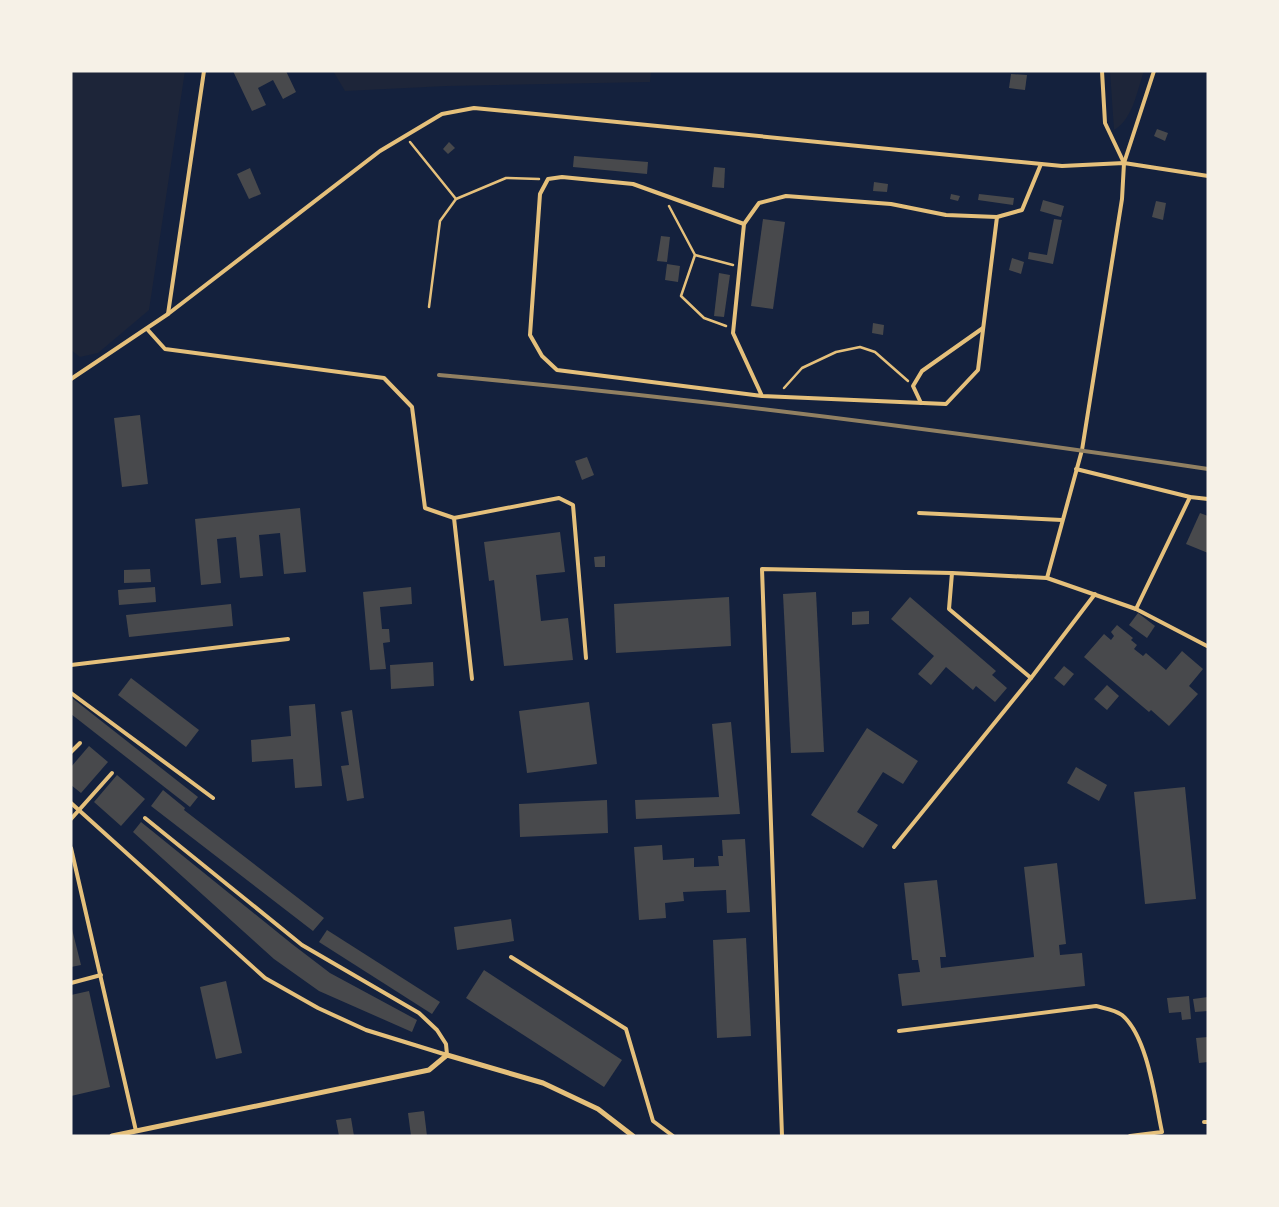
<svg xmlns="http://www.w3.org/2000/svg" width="1279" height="1207" font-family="Helvetica,sans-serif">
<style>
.green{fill:#1d2539}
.building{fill:#48494c}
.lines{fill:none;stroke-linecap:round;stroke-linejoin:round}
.path{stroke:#e5c07b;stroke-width:2.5}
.service{stroke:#e5c07b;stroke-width:4}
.minor{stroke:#e5c07b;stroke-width:5}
.rail{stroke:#918062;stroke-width:4}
</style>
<rect width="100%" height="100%" fill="#14213d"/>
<g class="green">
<polygon points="71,71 185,71 149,310 98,353 80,357 71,350"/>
<polygon points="333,71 651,71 650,82 447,86 345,91"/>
<path d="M 1110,71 L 1144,71 C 1137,91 1133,119 1114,130 Z"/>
</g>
<g class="building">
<polygon points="233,71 286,71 296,92 283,99 273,80 258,88 266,105 252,111"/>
<polygon points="1011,74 1027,75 1025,90 1009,88"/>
<polygon points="1157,129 1168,133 1165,141 1154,136"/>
<polygon points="449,142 455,148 448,154 443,149"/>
<polygon points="574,156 648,162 647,174 573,167"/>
<polygon points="714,167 725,168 724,188 712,187"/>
<polygon points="250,168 261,194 249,199 237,174"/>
<polygon points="874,182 888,184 887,192 873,191"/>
<polygon points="951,194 960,196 958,201 950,199"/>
<polygon points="979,194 1014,198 1013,205 978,200"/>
<polygon points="1043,200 1064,206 1061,217 1040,211"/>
<polygon points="1156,201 1166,203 1163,220 1152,217"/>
<polygon points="763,219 785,222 773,309 751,306"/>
<polygon points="1054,219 1062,220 1053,264 1028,259 1029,252 1047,255"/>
<polygon points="661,236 670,237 667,262 657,261"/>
<polygon points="1012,258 1024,262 1021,274 1009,270"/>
<polygon points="667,264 680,266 678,282 665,280"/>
<polygon points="719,273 730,275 724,317 714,316"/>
<polygon points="873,323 884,325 883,335 872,333"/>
<polygon points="140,415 148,484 122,487 114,418"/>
<polygon points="587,457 594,475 582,480 575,461"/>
<polygon points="300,508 306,572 284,574 280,533 259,535 263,576 240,578 236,537 217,539 221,583 201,585 195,519"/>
<polygon points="1200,513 1208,516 1208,553 1186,544"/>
<polygon points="560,532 565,572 536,575 541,621 568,618 573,660 504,666 494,580 489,581 484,542"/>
<polygon points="605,556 605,567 595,567 594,557"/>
<polygon points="150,569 151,582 124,583 124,570"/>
<polygon points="155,587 156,602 119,605 118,590"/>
<polygon points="411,587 412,604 380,607 382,629 389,629 390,642 383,643 386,669 370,670 363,592"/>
<polygon points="816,592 824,752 791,753 783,594"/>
<polygon points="729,597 731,646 616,653 614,604"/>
<polygon points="910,597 996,671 992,675 1007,688 995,702 976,686 973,690 946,667 931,685 918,674 934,656 891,619"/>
<polygon points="231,604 233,626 129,637 126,615"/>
<polygon points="869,611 869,624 852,625 852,612"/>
<polygon points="1138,613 1155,626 1147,638 1129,625"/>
<polygon points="1117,625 1133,638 1131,640 1137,645 1134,649 1143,656 1146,653 1166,670 1182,651 1203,669 1189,686 1198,694 1169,726 1151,710 1149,712 1084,657 1104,634 1111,640 1114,636 1111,632"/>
<polygon points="433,662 434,686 391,689 390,665"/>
<polygon points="1064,666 1074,674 1064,686 1054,678"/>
<polygon points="131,678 199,730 186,747 118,695"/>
<polygon points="1107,685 1119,696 1107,710 1094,699"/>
<polygon points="72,698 198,797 190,807 71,714"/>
<polygon points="589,702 597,764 527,773 519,711"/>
<polygon points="315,704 322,786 295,788 293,759 252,762 251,740 291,736 289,706"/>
<polygon points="352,710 364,798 347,801 341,766 349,765 341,712"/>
<polygon points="731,722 740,814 636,819 635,800 719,797 712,724"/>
<polygon points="867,728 918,761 903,784 883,772 857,812 878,825 863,848 811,815"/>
<polygon points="89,746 108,762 81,793 71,785 71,767"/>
<polygon points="1076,767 1107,785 1099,801 1067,783"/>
<polygon points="117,775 145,799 121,826 94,802"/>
<polygon points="1185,787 1196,899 1145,904 1134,792"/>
<polygon points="163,790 185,808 184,810 324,918 313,931 151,806"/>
<polygon points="607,800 608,833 520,837 519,804"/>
<polygon points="141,822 292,944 330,973 417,1020 412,1032 319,991 274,959 133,832"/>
<polygon points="745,839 750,912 727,913 726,890 683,892 684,901 665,903 666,918 639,920 634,847 662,845 663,860 694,858 694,867 719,866 718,856 723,856 722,840"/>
<polygon points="1057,863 1066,944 1059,945 1060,955 1082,953 1085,986 902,1006 898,974 920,972 918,960 912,960 904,883 937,880 946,957 940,957 941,968 1034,957 1024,867"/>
<polygon points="511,919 514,941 457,950 454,927"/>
<polygon points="71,925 81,965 71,967"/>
<polygon points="327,930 440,1002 432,1014 319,942"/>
<polygon points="746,938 751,1036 717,1038 713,940"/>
<polygon points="484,970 622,1060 604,1087 466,998"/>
<polygon points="226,981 242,1053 216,1059 200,987"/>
<polygon points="89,991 110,1087 71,1096 71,995"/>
<polygon points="1189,996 1191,1019 1182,1020 1181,1012 1169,1013 1167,998"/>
<polygon points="1208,997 1208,1011 1195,1012 1193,999"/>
<polygon points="1208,1037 1208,1062 1199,1063 1196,1038"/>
<polygon points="424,1111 427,1136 411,1136 408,1113"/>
<polygon points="351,1118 354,1136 339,1136 336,1120"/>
</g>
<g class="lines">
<g class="path">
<polyline points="410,142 456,199"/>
<polyline points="669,206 695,255 733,265"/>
<polyline points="695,255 681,296 704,318 726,326"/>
<polyline points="429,307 440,221 456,199 506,178 539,179"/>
<polyline points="784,388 802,368 836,352 860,347 875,352 908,381"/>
</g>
<g class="service">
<polyline points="1102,71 1105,123 1124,163"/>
<polyline points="997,217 1022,210 1041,164"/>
<polyline points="744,224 633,184 562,177 548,179 540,194 530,335 542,356 557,370 762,396 946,404 978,370 997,217 946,215 891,204 786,196 759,203 744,224 733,333 762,396"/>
<polyline points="168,314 204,71"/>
<polyline points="147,329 165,349 384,378 412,407 425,508 454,518 559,498 573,505 586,658"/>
<polyline points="71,379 168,314 380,151 442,114 474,108 1062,166 1124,163 1208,176"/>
<polyline points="921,403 913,386 922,371 983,328"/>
<polyline points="1076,469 1190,497 1208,499"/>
<polyline points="919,513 1062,520"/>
<polyline points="454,518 472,679"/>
<polyline points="952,573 949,609 1031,678"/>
<polyline points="1047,578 1136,609 1207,646"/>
<polyline points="1136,609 1190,497"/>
<polyline points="71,665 288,639"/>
<polyline points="71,693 213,798"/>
<polyline points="71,752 80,743"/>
<polyline points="71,803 265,978 318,1008 366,1030 447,1055 446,1044 437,1030 419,1013 302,945 145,818"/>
<polyline points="71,819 112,773"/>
<polyline points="894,847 1031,678 1095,594"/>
<polyline points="71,848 136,1131"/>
<polyline points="511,957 626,1029 653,1121 673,1136"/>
<polyline points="71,983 101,975"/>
<path d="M 899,1031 L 1096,1006 C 1103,1008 1116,1010 1122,1015 C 1148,1037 1155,1100 1162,1132 L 1130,1136"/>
<polyline points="1204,1122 1208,1122"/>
<polyline points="782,1136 762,569 952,573 1047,578 1082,450 1122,199 1124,163 1154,71"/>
</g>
<polyline class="minor" points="112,1136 429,1070 447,1055 543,1083 598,1109 633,1136"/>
<path class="rail" d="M 439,375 C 696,398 952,431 1208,469"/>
</g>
<rect width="1279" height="1207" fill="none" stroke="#f6f1e7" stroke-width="145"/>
</svg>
